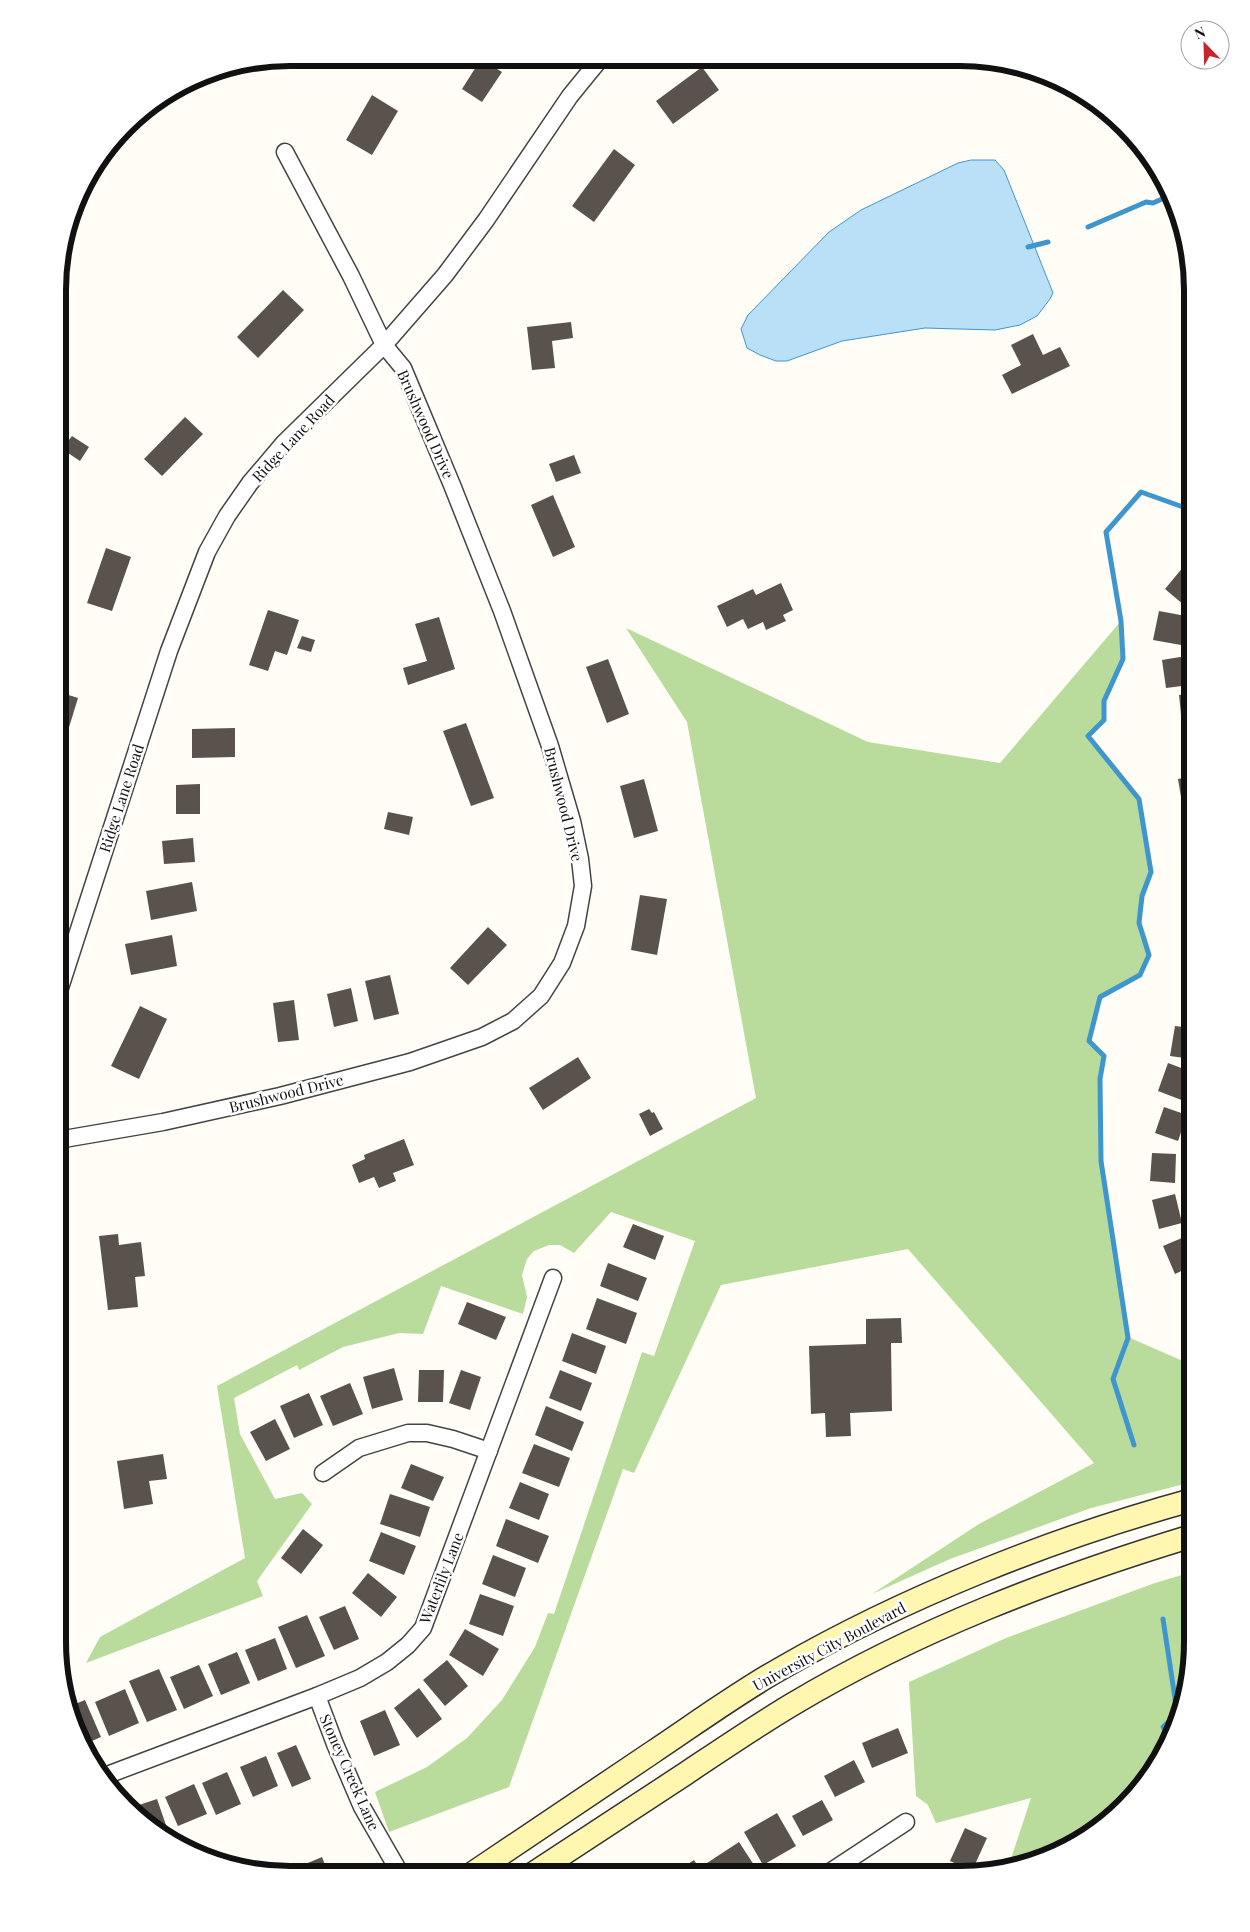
<svg xmlns="http://www.w3.org/2000/svg" width="1250" height="1932" font-family="'Playfair Display',serif">
<style>
.forest{fill:#b9dc9c}
.water{fill:#b9e0f7;stroke:#3f96cf}
.lines{fill:none;stroke-linecap:round;stroke-linejoin:round}
.stream{stroke:#3f96cf;stroke-width:5}
.building{fill:#5a524d}
.street-casing{stroke:#444;stroke-width:19}
.secondary-casing{stroke:#333;stroke-width:25}
.street{stroke:#fff;stroke-width:16}
.secondary{stroke:#fff6b0;stroke-width:22}
.labels{text-anchor:middle;dominant-baseline:central;stroke-width:5;stroke-linejoin:round;paint-order:stroke}
.street-label{font-size:15px;fill:#111;stroke:#fff}
.rim{fill:none;stroke:#111;stroke-width:6}
</style>
<rect width="100%" height="100%" fill="#fffdf5"/>
<g class="forest">
<polygon points="1121,621 1123,659 1104,701 1104,720 1088,736 1139,799 1151,872 1142,896 1139,923 1149,955 1140,975 1100,997 1089,1041 1104,1056 1100,1079 1101,1161 1128,1337 1192,1365 1192,1482 1091,1508 950,1559 872,1594 979,1524 1094,1463 908,1249 721,1285 634,1473 623,1469 509,1787 389,1832 375,1792 427,1767 467,1738 502,1700 535,1647 548,1613 554,1614 642,1352 654,1356 695,1241 611,1212 574,1253 560,1245 549,1245 534,1251 527,1259 522,1275 527,1297 523,1314 441,1286 423,1334 399,1333 343,1347 299,1370 297,1365 234,1398 240,1434 275,1499 302,1493 312,1504 257,1581 263,1596 86,1663 100,1637 245,1558 217,1386 756,1098 687,722 626,628 868,742 1000,763"/>
<polygon points="1192,1572 1192,1658 1180,1717 1153,1772 1102,1826 1049,1857 1009,1865 1031,1798 936,1823 928,1805 916,1796 909,1682 1006,1638 1155,1583"/>
</g>
<polygon class="water" points="971,160 995,160 1004,170 1053,293 1050,299 1037,316 1020,325 995,330 925,328 842,341 787,361 776,361 760,355 747,348 741,329 748,315 829,232 861,210 958,163"/>
<g class="lines">
<g class="stream">
<polyline points="1088,227 1146,202 1153,203 1171,195"/>
<polyline points="1028,247 1048,242"/>
<polyline points="1192,409 1189,378 1192,360"/>
<polyline points="1134,1445 1113,1379 1128,1338 1101,1161 1100,1079 1104,1056 1089,1041 1100,997 1140,975 1149,955 1139,923 1142,896 1151,872 1139,799 1088,736 1104,720 1104,701 1123,659 1121,621 1106,532 1141,492 1183,507 1191,496 1192,482"/>
<polyline points="1163,1619 1176,1705 1182,1709"/>
<polyline points="1170,1738 1163,1727 1181,1710"/>
</g>
</g>
<g class="building">
<polygon points="481,59 502,72 482,102 462,89"/>
<polygon points="702,67 719,90 673,124 656,101"/>
<polygon points="372,95 398,111 372,155 346,140"/>
<polygon points="614,149 635,165 594,222 572,206"/>
<polygon points="283,290 304,310 258,358 237,337"/>
<polygon points="571,322 573,338 552,341 555,368 532,370 527,327"/>
<polygon points="1033,334 1043,355 1060,347 1070,366 1012,394 1002,375 1021,365 1011,345"/>
<polygon points="185,417 203,434 162,476 144,459"/>
<polygon points="72,436 89,447 80,461 62,449"/>
<polygon points="574,455 581,473 556,482 549,464"/>
<polygon points="553,495 575,547 553,557 531,505"/>
<polygon points="106,548 131,557 112,611 87,603"/>
<polygon points="1184,566 1192,574 1192,594 1184,605 1165,589"/>
<polygon points="781,583 793,610 783,615 786,621 766,630 763,622 748,629 743,619 727,627 717,606 753,589 756,595"/>
<polygon points="268,610 299,620 287,655 275,651 268,671 249,665"/>
<polygon points="1159,611 1186,616 1181,645 1153,640"/>
<polygon points="439,617 455,669 408,685 403,668 427,661 415,624"/>
<polygon points="302,636 315,640 311,652 297,648"/>
<polygon points="1186,656 1190,685 1166,688 1162,660"/>
<polygon points="608,659 629,714 607,723 586,667"/>
<polygon points="59,692 78,698 59,760"/>
<polygon points="1192,693 1192,723 1182,724 1179,695"/>
<polygon points="466,723 494,798 471,806 443,731"/>
<polygon points="235,728 235,757 192,758 192,729"/>
<polygon points="1192,737 1192,767 1188,768 1185,738"/>
<polygon points="1192,776 1192,807 1183,809 1178,779"/>
<polygon points="644,779 658,831 634,838 620,786"/>
<polygon points="200,784 200,814 176,814 176,785"/>
<polygon points="388,812 413,817 409,835 384,829"/>
<polygon points="1192,817 1192,849 1188,849 1184,819"/>
<polygon points="193,838 195,862 164,864 162,841"/>
<polygon points="192,882 197,911 151,920 146,891"/>
<polygon points="640,895 667,899 657,955 631,950"/>
<polygon points="1189,903 1192,903 1192,934 1186,934"/>
<polygon points="488,927 507,945 468,985 450,968"/>
<polygon points="172,935 177,966 131,975 125,944"/>
<polygon points="390,975 399,1014 374,1020 365,981"/>
<polygon points="351,988 358,1021 334,1027 327,994"/>
<polygon points="294,1000 299,1040 278,1042 273,1003"/>
<polygon points="140,1006 167,1019 139,1079 111,1066"/>
<polygon points="1175,1026 1192,1028 1192,1059 1170,1056"/>
<polygon points="578,1057 591,1078 543,1110 529,1088"/>
<polygon points="1168,1063 1192,1072 1192,1104 1158,1091"/>
<polygon points="1164,1107 1187,1115 1178,1141 1155,1133"/>
<polygon points="649,1109 652,1113 654,1112 663,1129 650,1136 639,1114"/>
<polygon points="404,1139 414,1165 393,1173 396,1181 379,1188 374,1177 359,1183 352,1165 365,1159 364,1155"/>
<polygon points="1152,1153 1176,1154 1175,1183 1150,1181"/>
<polygon points="1175,1194 1182,1223 1159,1229 1152,1200"/>
<polygon points="633,1224 664,1236 655,1260 623,1247"/>
<polygon points="118,1234 119,1245 141,1242 145,1276 135,1277 138,1307 108,1310 99,1236"/>
<polygon points="1189,1235 1192,1242 1192,1266 1175,1274 1163,1246"/>
<polygon points="608,1263 647,1278 638,1301 600,1286"/>
<polygon points="1192,1280 1192,1290 1187,1285"/>
<polygon points="597,1298 637,1313 626,1344 586,1329"/>
<polygon points="467,1302 506,1317 496,1340 458,1324"/>
<polygon points="901,1318 902,1343 891,1343 892,1411 850,1413 851,1436 826,1437 825,1413 811,1414 809,1346 866,1344 866,1319"/>
<polygon points="572,1333 606,1346 596,1374 562,1361"/>
<polygon points="394,1368 403,1400 372,1409 363,1377"/>
<polygon points="419,1370 444,1370 443,1402 418,1402"/>
<polygon points="461,1370 481,1377 470,1410 449,1403"/>
<polygon points="560,1370 592,1383 581,1411 549,1398"/>
<polygon points="350,1383 363,1414 333,1426 320,1396"/>
<polygon points="309,1393 323,1425 294,1438 280,1406"/>
<polygon points="546,1406 584,1422 572,1451 535,1435"/>
<polygon points="275,1419 290,1449 266,1461 250,1432"/>
<polygon points="534,1444 570,1458 559,1487 522,1473"/>
<polygon points="163,1454 167,1479 149,1481 153,1504 124,1509 117,1461"/>
<polygon points="411,1464 444,1477 433,1501 401,1488"/>
<polygon points="520,1482 549,1494 539,1520 509,1508"/>
<polygon points="390,1494 430,1507 420,1537 380,1524"/>
<polygon points="506,1519 549,1536 538,1563 496,1546"/>
<polygon points="303,1529 323,1545 301,1574 281,1558"/>
<polygon points="381,1532 416,1546 404,1575 369,1561"/>
<polygon points="493,1555 526,1568 515,1597 482,1584"/>
<polygon points="368,1573 397,1597 381,1617 352,1593"/>
<polygon points="480,1594 514,1606 503,1636 469,1624"/>
<polygon points="345,1606 359,1639 334,1650 319,1617"/>
<polygon points="307,1615 325,1656 296,1668 278,1627"/>
<polygon points="465,1629 499,1649 483,1676 449,1655"/>
<polygon points="275,1638 287,1669 258,1681 245,1650"/>
<polygon points="237,1652 250,1683 221,1695 208,1664"/>
<polygon points="447,1660 468,1686 445,1706 423,1680"/>
<polygon points="199,1665 213,1696 184,1709 170,1677"/>
<polygon points="159,1669 177,1710 147,1722 129,1681"/>
<polygon points="419,1688 442,1719 417,1738 394,1708"/>
<polygon points="125,1689 139,1723 109,1736 95,1702"/>
<polygon points="85,1700 101,1737 83,1745 75,1731 70,1706"/>
<polygon points="385,1710 400,1745 374,1756 360,1721"/>
<polygon points="898,1728 908,1753 872,1768 862,1743"/>
<polygon points="296,1745 311,1779 292,1787 277,1753"/>
<polygon points="266,1756 278,1786 253,1797 240,1767"/>
<polygon points="854,1760 865,1782 835,1797 824,1776"/>
<polygon points="227,1772 241,1804 216,1815 202,1783"/>
<polygon points="194,1784 207,1814 178,1826 165,1797"/>
<polygon points="157,1799 167,1828 157,1832 149,1827 130,1808"/>
<polygon points="822,1800 833,1820 803,1836 792,1816"/>
<polygon points="777,1813 796,1846 763,1865 744,1832"/>
<polygon points="965,1828 987,1838 972,1871 950,1861"/>
<polygon points="739,1842 754,1865 740,1874 714,1874 707,1863"/>
<polygon points="322,1857 328,1872 307,1873 303,1865"/>
<polygon points="694,1860 703,1874 673,1874"/>
</g>
<g class="lines">
<g class="street-casing">
<g id="street">
<polyline points="58,994 169,651 207,552 227,516 250,483 284,443 384,345 445,275 486,220 570,96 601,58"/>
<polyline points="58,1140 163,1122 280,1096 410,1062 482,1037 513,1021 541,996 562,963 576,926 583,886 580,859 572,821 550,746 502,611 452,485 403,368 384,345 351,276 285,152"/>
<polyline points="323,1473 359,1448 408,1433 427,1433 453,1439 489,1451"/>
<polyline points="317,1696 335,1744 362,1807 400,1873"/>
<polyline points="102,1777 317,1696 360,1678 387,1662 408,1645 423,1628 553,1278"/>
<polyline points="827,1874 906,1822"/>
</g>
</g>
<g class="secondary-casing">
<g id="secondary">
<path d="M 473,1873 C 533,1833 593,1793 653,1752 C 695,1724 736,1694 780,1669 C 905,1597 1053,1538 1192,1500"/>
<path d="M 534,1873 C 584,1840 635,1807 685,1774 C 721,1750 756,1726 793,1704 C 917,1630 1054,1578 1192,1536"/>
</g>
</g>
<use href="#street" class="street"/>
<use href="#secondary" class="secondary"/>
</g>
<g class="labels">
<g class="street-label">
<text transform="translate(426 424) rotate(66)">Brushwood Drive</text>
<text transform="translate(293 438) rotate(-47)">Ridge Lane Road</text>
<text transform="translate(121 798) rotate(-72)">Ridge Lane Road</text>
<text transform="translate(564 804) rotate(76)">Brushwood Drive</text>
<text transform="translate(286 1093) rotate(-14)">Brushwood Drive</text>
<text transform="translate(441 1578) rotate(-69)">Waterlily Lane</text>
<text transform="translate(829 1646) rotate(-28)">University City Boulevard</text>
<text transform="translate(350 1772) rotate(66)">Stoney Creek Lane</text>
</g>
</g>
<path d="M0 0H1250V1932H0ZM290 66H960A224 224 0 0 1 1184 290V1642A224 224 0 0 1 960 1866H290A224 224 0 0 1 66 1642V290A224 224 0 0 1 290 66Z" fill="#fff" fill-rule="evenodd"/>
<path class="rim" d="M290 66H960A224 224 0 0 1 1184 290V1642A224 224 0 0 1 960 1866H290A224 224 0 0 1 66 1642V290A224 224 0 0 1 290 66Z"/>
<g transform="translate(1205 45) rotate(337)"><circle r="24" fill="#ffffff" stroke="#a0a0a0"/>
<path d="M0-4L9 19L0 12L-9 19Z" fill="#c4262e"/>
<text y="-8" font-size="14" font-weight="bold" text-anchor="middle" fill="#111111">N</text>
</g>
</svg>
